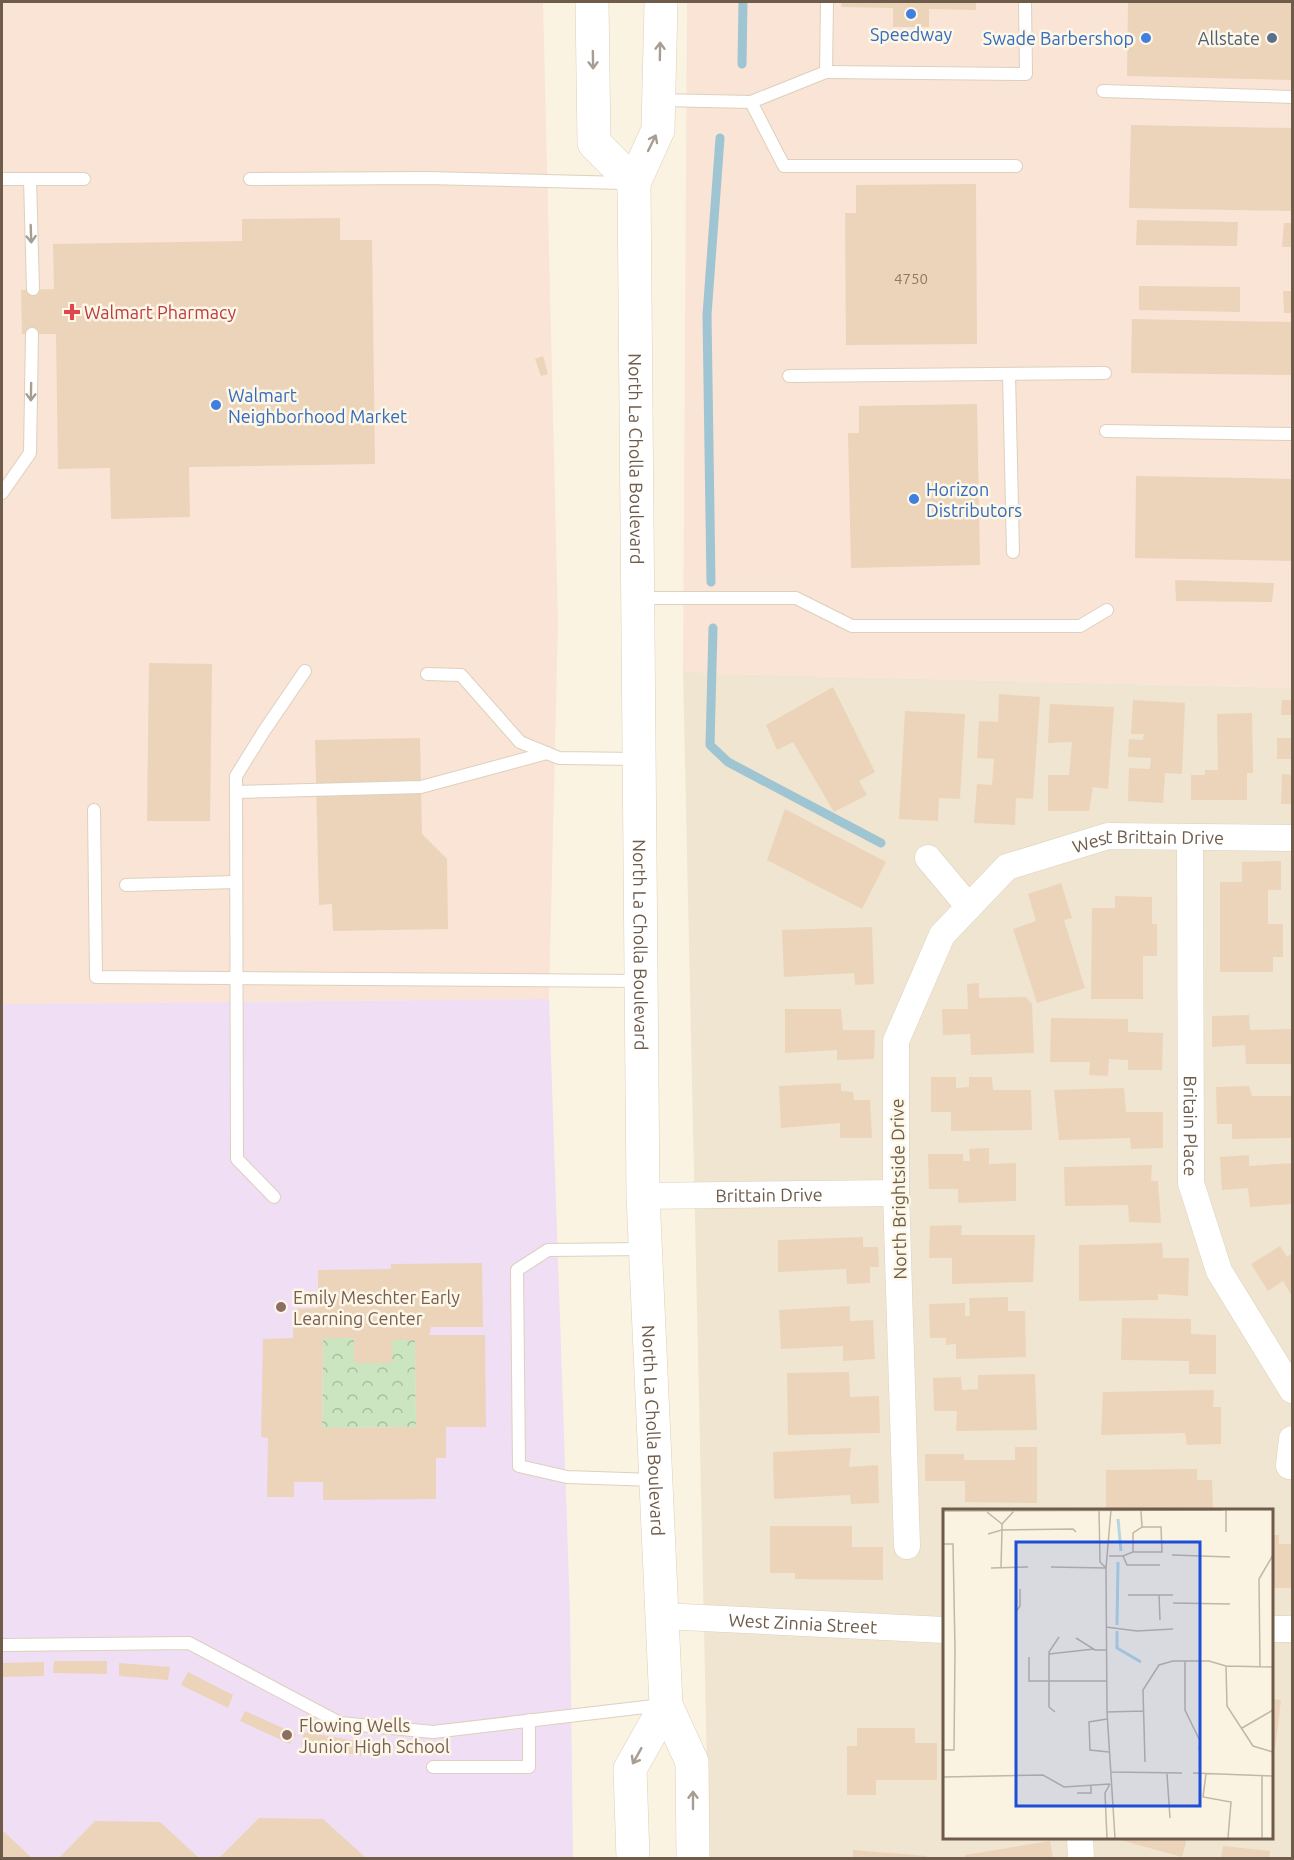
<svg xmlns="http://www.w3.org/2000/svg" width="1294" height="1860" font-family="Ubuntu,sans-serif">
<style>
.residential{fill:#f0e5d0;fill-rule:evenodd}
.commercial{fill:#f9e4d6}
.education{fill:#f0def5}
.park{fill:url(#park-crowns)}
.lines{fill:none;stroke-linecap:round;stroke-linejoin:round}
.stream{stroke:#9fc4d2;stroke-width:9}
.building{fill:#ecd4bb;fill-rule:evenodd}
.lane-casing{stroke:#ddd0be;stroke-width:14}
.street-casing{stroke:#ddd0be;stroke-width:27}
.secondary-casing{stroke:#decfba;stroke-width:34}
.lane{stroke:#fff;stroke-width:12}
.street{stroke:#fff;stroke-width:26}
.secondary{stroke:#fff;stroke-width:33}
.oneway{stroke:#a89d92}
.shop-dot{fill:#3f7fe0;stroke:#fdf7e7;stroke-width:2}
.service-dot{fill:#5c6f8a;stroke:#fdf7e7;stroke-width:2}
.health-dot{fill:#e0444e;stroke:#fdf7e7;stroke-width:2}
.education-dot{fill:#8d6e63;stroke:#fdf7e7;stroke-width:2}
.labels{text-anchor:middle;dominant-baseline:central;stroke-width:5;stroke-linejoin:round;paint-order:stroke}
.number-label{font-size:15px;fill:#8e7966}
.shop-label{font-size:18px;fill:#366cbe;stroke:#fdf7e7;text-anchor:start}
.service-label{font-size:18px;fill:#4e5e75;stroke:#fdf7e7;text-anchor:end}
.health-label{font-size:18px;fill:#be3a42;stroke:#fdf7e7;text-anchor:start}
.street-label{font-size:18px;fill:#6e5b4a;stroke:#fdf7e7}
.education-label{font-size:18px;fill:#785e54;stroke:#fdf7e7;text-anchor:start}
.inset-river{fill:none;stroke:#b8d6e1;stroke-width:3}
.inset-road{fill:none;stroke:#c2b6a5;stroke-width:1.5}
.view{fill:#1d4ed8;fill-opacity:0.15;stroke:#1d4ed8;stroke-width:3}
.inset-edge{fill:none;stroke:#6e5b4a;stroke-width:3}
</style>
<defs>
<pattern id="park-crowns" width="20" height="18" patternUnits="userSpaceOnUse" patternTransform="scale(1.5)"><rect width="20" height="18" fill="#cce5c1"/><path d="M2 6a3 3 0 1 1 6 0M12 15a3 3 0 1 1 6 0" fill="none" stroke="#aabd9f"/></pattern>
</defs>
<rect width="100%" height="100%" fill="#faf3e1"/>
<path class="residential" d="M 683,671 L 727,674 L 1292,688 L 1292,1858 L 709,1858 ZM 944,1510 L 1272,1510 L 1272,1838 L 944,1838 Z"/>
<g class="commercial">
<polygon points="2,2 543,2 558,622 549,999 2,1004"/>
<polygon points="687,2 1292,2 1292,688 727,674 683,671"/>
</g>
<polygon class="education" points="549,999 570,1611 573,1858 2,1858 2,1004"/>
<polygon class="park" points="323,1338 354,1338 355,1363 392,1363 392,1340 415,1340 416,1427 322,1428"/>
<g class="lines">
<g class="stream">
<polyline points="742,64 743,2"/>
<polyline points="711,582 707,315 720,138"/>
<polyline points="713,628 710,745 728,762 881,843"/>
</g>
</g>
<g class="building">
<polygon points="842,2 976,2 976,10 929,9 929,27 893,27 893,8 841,7"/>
<polygon points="1128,2 1292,2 1292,80 1127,76"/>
<polygon points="1131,125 1292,128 1292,211 1129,208"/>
<polygon points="976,184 977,344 846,345 845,213 856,213 856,185"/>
<polygon points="340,218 340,240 372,240 375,464 189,467 190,517 111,519 110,468 58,469 56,334 22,334 21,290 54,289 53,244 242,241 242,219"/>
<polygon points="1137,220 1238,222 1237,246 1136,245"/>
<polygon points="1284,223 1292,223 1292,247 1282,247"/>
<polygon points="1139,286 1240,287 1240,312 1139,310"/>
<polygon points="1283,291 1292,291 1292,313 1284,313"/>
<polygon points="1132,319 1292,322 1292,375 1131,373"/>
<polygon points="543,356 548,374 541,376 535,359"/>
<polygon points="977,404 980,565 851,568 848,433 859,433 859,406"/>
<polygon points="1136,476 1292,479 1292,561 1135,558"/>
<polygon points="1175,580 1274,583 1272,602 1176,601"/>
<polygon points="149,663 212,664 210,821 147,821"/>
<polygon points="833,687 875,772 859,781 867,795 834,812 793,742 777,750 766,725"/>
<polygon points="999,694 1040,697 1033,799 1016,798 1015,825 974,823 977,784 992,785 994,759 977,758 979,721 998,722"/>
<polygon points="1133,700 1185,703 1182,774 1165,773 1163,803 1128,801 1129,768 1150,769 1151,758 1128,757 1129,739 1143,740 1144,734 1131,734"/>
<polygon points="1282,700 1292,700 1292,715 1281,715"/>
<polygon points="1050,704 1114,707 1108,789 1093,787 1089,811 1048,811 1048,775 1069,775 1072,742 1048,743"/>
<polygon points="905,711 965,714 960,799 939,798 938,821 899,819"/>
<polygon points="1252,713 1253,773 1247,773 1247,800 1191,800 1191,775 1205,775 1205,770 1218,770 1217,714"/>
<polygon points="420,738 422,834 447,859 448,929 333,931 332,904 319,905 315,740"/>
<rect x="1277" y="738" width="15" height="21"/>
<polygon points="1282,774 1292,775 1292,804 1281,804"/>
<polygon points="785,809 886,862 862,909 767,860"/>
<polygon points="1281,861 1281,890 1268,890 1268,924 1283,924 1283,957 1273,957 1273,972 1220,972 1220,882 1242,882 1242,862"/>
<polygon points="1061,883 1072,918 1064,920 1085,988 1037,1003 1013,929 1036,921 1028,894"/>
<polygon points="1115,896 1152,897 1152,924 1157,924 1157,956 1143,956 1143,999 1091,999 1092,908 1115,908"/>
<polygon points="872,927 874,984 855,985 854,973 784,977 782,930"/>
<polygon points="979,983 979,998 1026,997 1032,1004 1034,1053 971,1055 970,1034 943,1035 942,1009 968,1009 967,984"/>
<polygon points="785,1009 841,1009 843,1030 875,1030 874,1059 837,1060 837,1050 785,1053"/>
<polygon points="1249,1015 1250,1030 1292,1029 1292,1064 1246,1064 1245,1045 1212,1047 1212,1016"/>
<polygon points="1051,1018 1128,1019 1128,1032 1163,1033 1162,1070 1128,1070 1128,1060 1109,1059 1108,1076 1089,1075 1090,1062 1050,1062"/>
<polygon points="931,1077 956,1077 956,1088 969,1087 969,1077 992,1077 993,1090 1031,1090 1032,1130 951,1131 951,1112 931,1112"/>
<polygon points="841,1083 841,1091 853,1092 854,1100 870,1100 872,1138 840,1138 840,1123 781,1128 779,1086"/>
<polygon points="1249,1086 1252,1096 1292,1096 1292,1138 1232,1139 1232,1124 1217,1124 1216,1087"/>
<polygon points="1124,1088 1126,1112 1163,1112 1163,1148 1131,1149 1130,1138 1059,1140 1054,1090"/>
<polygon points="989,1148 989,1164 1016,1163 1016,1201 958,1203 958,1189 929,1189 928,1154 963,1154 963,1161 970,1161 969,1149"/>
<polygon points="1249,1155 1249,1166 1292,1163 1292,1204 1250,1207 1248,1188 1222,1190 1220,1157"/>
<polygon points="1152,1165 1151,1181 1158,1181 1161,1223 1129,1222 1128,1205 1065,1206 1064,1167"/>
<polygon points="962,1225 961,1235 1035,1235 1033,1282 952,1284 952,1258 929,1258 930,1226"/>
<polygon points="863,1237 863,1247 878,1247 879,1267 870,1267 870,1283 847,1284 846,1269 778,1272 778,1240"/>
<polygon points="1162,1243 1163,1258 1189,1258 1188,1296 1158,1294 1158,1300 1079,1301 1079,1245"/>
<polygon points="1280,1246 1287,1257 1292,1253 1292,1296 1283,1281 1268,1291 1251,1264"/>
<path d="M 482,1263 L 483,1327 L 431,1327 L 429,1335 L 485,1335 L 486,1427 L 446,1427 L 446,1458 L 436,1458 L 436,1499 L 323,1500 L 323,1482 L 294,1482 L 294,1497 L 267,1497 L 268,1438 L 261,1437 L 263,1339 L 293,1338 L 293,1309 L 318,1308 L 318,1270 L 391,1269 L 391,1264 ZM 323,1338 L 354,1338 L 354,1363 L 392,1363 L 392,1340 L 415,1340 L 416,1427 L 322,1428 Z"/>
<polygon points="1008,1297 1008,1311 1025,1311 1026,1357 956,1359 956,1344 946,1345 946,1338 930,1338 929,1304 965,1303 965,1316 970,1316 969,1298"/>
<polygon points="850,1306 850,1321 873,1320 875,1359 843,1361 843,1346 781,1349 779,1310"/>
<polygon points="1122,1318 1191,1319 1191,1334 1216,1335 1216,1374 1189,1374 1189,1361 1121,1360"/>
<polygon points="849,1372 850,1397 879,1396 880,1433 788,1435 787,1373"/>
<polygon points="1035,1374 1037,1430 956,1431 957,1411 934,1411 933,1378 961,1377 962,1390 978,1389 978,1375"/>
<polygon points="1214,1390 1213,1407 1221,1407 1221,1444 1187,1445 1185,1433 1101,1435 1103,1392"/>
<polygon points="1015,1447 1037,1447 1037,1503 965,1502 965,1481 925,1481 925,1454 964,1454 964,1460 1015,1460"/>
<polygon points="851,1448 849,1467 878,1465 879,1503 851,1504 850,1495 774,1499 773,1452"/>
<polygon points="1197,1469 1197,1480 1212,1480 1213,1510 1106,1510 1106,1470"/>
<polygon points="770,1526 852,1526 852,1547 883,1547 883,1580 795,1579 795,1573 770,1573"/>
<polygon points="1272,1535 1279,1535 1279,1544 1292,1544 1292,1588 1272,1588"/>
<polygon points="54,1661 107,1661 107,1674 53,1673"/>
<polygon points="44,1662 44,1676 2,1677 2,1663"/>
<polygon points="119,1663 170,1667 168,1680 119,1676"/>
<polygon points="188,1672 233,1695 228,1708 181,1685"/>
<polygon points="1272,1699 1281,1700 1275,1749 1272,1749"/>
<polygon points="245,1711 296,1734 290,1744 240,1721"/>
<polygon points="857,1728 915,1728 915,1743 937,1743 937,1780 876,1780 876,1795 847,1795 847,1746 857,1746"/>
<polygon points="304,1732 363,1742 361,1756 301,1745"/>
<polygon points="259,1818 323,1819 366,1858 219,1858"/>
<polygon points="95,1821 160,1822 199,1858 59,1858"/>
<polygon points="2,1830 32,1858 2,1858"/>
<polygon points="1113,1838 1187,1838 1182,1857"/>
<polygon points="1050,1841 1053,1858 965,1858 965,1855"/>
<polygon points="1223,1846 1270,1851 1269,1858 1221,1858"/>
<polygon points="853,1850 927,1856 927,1858 853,1858"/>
</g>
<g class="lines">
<g class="lane-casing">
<g id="lane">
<polyline points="826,72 1026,74 1025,2"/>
<polyline points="1103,91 1292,97"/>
<polyline points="660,100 751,102 784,166 1016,166"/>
<polyline points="751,102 826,72 827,2"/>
<polyline points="2,179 84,179"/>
<polyline points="30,179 33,289"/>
<polyline points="250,179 427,178 624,183"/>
<polyline points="1009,374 1013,552"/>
<polyline points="789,376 1105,373"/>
<polyline points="1106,431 1292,434"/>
<polyline points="2,493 30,453 32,334"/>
<polyline points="639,598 796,598 852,626 1080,626 1107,610"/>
<polyline points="427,674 461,675 520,742 559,758 638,759"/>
<polyline points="236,792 421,787 547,753"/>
<polyline points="94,810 96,977 640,981"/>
<polyline points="126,885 236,882"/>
<polyline points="274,1197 237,1159 236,776 264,731 305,671"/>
<polyline points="644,1249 548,1250 517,1270 519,1466 567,1477 654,1480"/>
<polyline points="2,1645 189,1643 340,1723 433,1732 662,1705"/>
<polyline points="433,1767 529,1767 529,1720"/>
</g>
</g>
<g class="street-casing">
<g id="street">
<path id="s1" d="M 1190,838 L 1191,1183 L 1219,1271 L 1292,1390"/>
<polyline points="928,858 969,907"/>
<path id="s2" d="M 643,1196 L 896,1193"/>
<polyline points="1289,1466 1292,1439"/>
<path id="s3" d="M 907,1546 L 896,1193 L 896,1041 L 942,935 L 1007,867 L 1108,836 L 1292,838"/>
<path id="s4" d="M 662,1616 L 944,1630"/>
<polyline points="1272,1629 1292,1629"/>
<polyline points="1080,1838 1081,1858"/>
</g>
</g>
<g class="secondary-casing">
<g id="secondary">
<polyline points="592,2 594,143 634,183"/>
<path id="s5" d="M 661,2 L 658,130 L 634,183 L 643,1196 L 666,1705 L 692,1762 L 693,1858"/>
<polyline points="633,1858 630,1769 666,1705"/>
</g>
</g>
<use href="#lane" class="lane"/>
<use href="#street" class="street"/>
<use href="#secondary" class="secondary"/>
</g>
<defs><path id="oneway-shaft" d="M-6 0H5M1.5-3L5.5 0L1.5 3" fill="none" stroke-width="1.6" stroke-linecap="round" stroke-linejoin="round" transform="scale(1.5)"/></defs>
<g class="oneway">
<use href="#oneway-shaft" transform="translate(660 51) rotate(-89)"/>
<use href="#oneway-shaft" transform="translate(593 60) rotate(89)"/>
<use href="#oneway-shaft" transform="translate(652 143) rotate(-64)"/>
<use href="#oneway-shaft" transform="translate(31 234) rotate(88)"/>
<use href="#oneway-shaft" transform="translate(31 392) rotate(91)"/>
<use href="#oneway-shaft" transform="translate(637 1756) rotate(119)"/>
<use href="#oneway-shaft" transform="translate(693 1800) rotate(-90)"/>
</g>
<g class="shop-dot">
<circle cx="911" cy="14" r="6"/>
<circle cx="1146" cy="38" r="6"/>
<circle cx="216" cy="405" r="6"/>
<circle cx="914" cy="499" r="6"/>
</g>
<circle class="service-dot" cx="1272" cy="38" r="6"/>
<path class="health-dot" d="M69 303h6v6h6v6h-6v6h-6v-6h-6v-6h6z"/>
<g class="education-dot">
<circle cx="281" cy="1307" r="6"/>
<circle cx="287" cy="1735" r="6"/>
</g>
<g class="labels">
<g class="number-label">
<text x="911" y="278">4750</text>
</g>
<g class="shop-label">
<text x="911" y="34" text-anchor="middle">Speedway</text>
<text x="1134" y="38" text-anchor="end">Swade Barbershop</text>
<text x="228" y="395">Walmart<tspan x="228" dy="21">Neighborhood Market</tspan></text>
<text x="926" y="489">Horizon<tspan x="926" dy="21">Distributors</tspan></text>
</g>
<g class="service-label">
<text x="1260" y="38">Allstate</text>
</g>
<g class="health-label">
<text x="84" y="312">Walmart Pharmacy</text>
</g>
<g class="street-label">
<text stroke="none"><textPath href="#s5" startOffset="462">North La Cholla Boulevard</textPath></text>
<text stroke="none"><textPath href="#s3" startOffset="860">West Brittain Drive</textPath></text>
<text stroke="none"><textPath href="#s5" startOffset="948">North La Cholla Boulevard</textPath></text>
<text stroke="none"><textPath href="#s1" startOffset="288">Britain Place</textPath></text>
<text transform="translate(898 1189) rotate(-91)">North Brightside Drive</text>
<text stroke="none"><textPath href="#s2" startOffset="126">Brittain Drive</textPath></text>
<text stroke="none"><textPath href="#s5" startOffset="1434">North La Cholla Boulevard</textPath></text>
<text stroke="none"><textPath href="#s4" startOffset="141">West Zinnia Street</textPath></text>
</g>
<g class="education-label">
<text x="293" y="1297">Emily Meschter Early<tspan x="293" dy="21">Learning Center</tspan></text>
<text x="299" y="1725">Flowing Wells<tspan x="299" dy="21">Junior High School</tspan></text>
</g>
</g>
<g transform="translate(943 1509)">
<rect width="330" height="330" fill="#faf3e1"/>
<path class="inset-river" d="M 175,10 L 178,42M 174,116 L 175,53M 174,122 L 174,139 L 198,153"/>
<path class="inset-road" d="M 156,1 L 157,53 L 163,59M 168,1 L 163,59 L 164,203 L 172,329M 283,1 L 283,23M 0,2 L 280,1M 44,3 L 59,15M 45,25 L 59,21 L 59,15 L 71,2M 0,35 L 10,35 L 12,140 L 11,241 L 0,241M 190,43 L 219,43 L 218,18 L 199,18M 229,46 L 287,48M 166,47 L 180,47 L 184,56 L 217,56M 180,47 L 190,43 L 190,24 L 199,18 L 198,2M 108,58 L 163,59M 48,59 L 85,58M 58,59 L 59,21 L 130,20 L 133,23M 185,86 L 230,86M 216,86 L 217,111M 230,94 L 287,95M 72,104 L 77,97 L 77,80M 163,118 L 194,122 L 230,120M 133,129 L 152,141 L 164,141M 106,145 L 151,140M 86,148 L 86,172 L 164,172M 242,152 L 242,201 L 257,232 L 256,241M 283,157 L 284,197 L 310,237 L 330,243M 317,158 L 316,70 L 330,46M 112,203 L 106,198 L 106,143 L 116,128M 164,203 L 200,202M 164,210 L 146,213 L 147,241 L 166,243M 299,219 L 330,201M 202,253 L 200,181 L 216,156 L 230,152 L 266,152 L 283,157 L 330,158M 167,263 L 239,264M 250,264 L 330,267M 224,265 L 227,309M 263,265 L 260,288 L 288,293 L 285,329M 319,267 L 319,329M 0,268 L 100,266 L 121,278 L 167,275M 134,284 L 148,284 L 148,277M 164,329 L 162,284 L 167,275"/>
<path class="view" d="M 73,33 L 257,33 L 257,297 L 73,297 Z"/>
<rect width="330" height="330" class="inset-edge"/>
</g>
<rect width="1294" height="1860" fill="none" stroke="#6e5b4a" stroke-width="6"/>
</svg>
